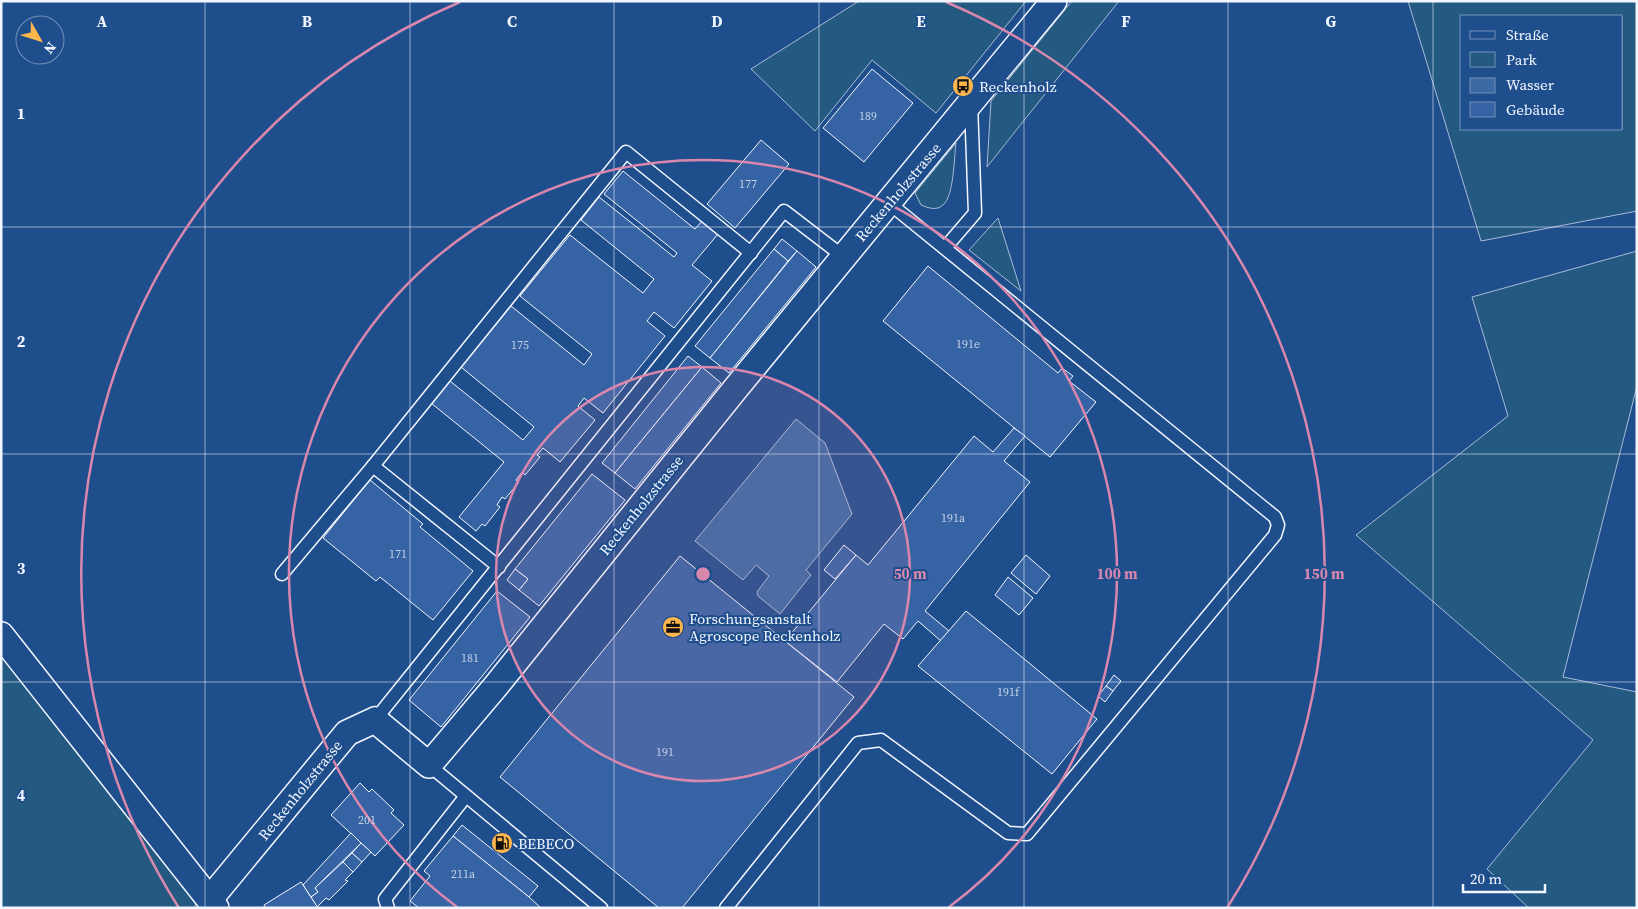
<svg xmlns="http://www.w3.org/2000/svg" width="1638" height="909" font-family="'Source Serif 4',serif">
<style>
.green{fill:#245a82;stroke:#a8bbd7;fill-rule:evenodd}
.water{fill:#3b69a3;stroke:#a8bbd7}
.building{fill:#3563a3;stroke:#f2f6ff}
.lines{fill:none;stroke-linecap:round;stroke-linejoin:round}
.lane-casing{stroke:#f2f6ff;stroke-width:15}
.street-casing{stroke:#f2f6ff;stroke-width:28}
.lane{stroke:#1f4e8c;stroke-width:12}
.street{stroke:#1f4e8c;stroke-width:25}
.grid{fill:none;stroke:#f2f6ff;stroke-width:1;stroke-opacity:0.55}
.ring{fill:none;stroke:#da87ad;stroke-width:2.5}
.labels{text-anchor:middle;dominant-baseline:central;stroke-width:4;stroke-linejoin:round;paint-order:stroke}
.number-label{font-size:12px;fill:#c3d1e8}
.poi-label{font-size:15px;fill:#f2f6ff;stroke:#1f4e8c;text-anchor:start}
.street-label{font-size:15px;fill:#f2f6ff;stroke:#1f4e8c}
.grid-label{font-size:16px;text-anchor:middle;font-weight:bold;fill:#f2f6ff;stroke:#1f4e8c;stroke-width:4;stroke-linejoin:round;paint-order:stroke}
.centre{fill:#da87ad;stroke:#1f4e8c;stroke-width:2.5}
.ring-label{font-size:15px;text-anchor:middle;font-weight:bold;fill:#da87ad;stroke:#1f4e8c;stroke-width:4;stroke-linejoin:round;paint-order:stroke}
</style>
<rect width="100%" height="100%" fill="#1f4e8c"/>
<g class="green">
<polygon points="859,1 1026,1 936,113 872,60 815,131 751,69"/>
<polygon points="1072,1 1119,1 987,167 991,101"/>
<path d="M 1408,1 L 1637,1 L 1637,211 L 1481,241 ZM 1622,16 L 1622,129 L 1462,129 L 1462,16 Z"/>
<path d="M 956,143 C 954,158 954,196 943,205 C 937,211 928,208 921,205 L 915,193 Z"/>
<polygon points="998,218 1021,291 969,250"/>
<polygon points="1637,251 1637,386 1563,677 1637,692 1637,908 1529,908 1487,869 1593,740 1356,535 1508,416 1472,297"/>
<polygon points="1,642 200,900 193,908 1,908"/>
</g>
<polygon class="water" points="796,419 825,443 852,514 806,570 811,575 780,614 758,596 757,592 769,576 756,565 743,580 695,541"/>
<g class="building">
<polygon points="872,69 913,103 864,162 823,128"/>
<polygon points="761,140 789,164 735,228 707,204"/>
<polygon points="623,171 695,229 702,221 718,234 692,265 712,281 674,328 654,312 647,321 665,336 603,413 584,398 578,406 595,420 560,462 543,448 537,455 540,457 525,475 522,472 516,480 519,482 505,499 502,497 497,505 500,507 485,526 482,524 476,531 459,517 504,462 431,403 450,381 523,440 534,427 461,367 511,306 584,365 592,354 520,296 570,235 643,293 654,279 581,220 599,197 674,257 677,253 604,194"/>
<polygon points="782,239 797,251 788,261 774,249"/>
<polygon points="774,249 788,261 710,358 695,346"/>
<polygon points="797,251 816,267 729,373 710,358"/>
<polygon points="928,266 1058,373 1062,368 1073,376 1069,381 1096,402 1050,457 883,321"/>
<polygon points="688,356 702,367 615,473 602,463"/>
<polygon points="702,367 721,383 635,489 615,473"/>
<polygon points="1014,428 1025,436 1004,461 1030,482 925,611 949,631 941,641 918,621 903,639 884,624 837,682 785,641 856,555 868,565 974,436 993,452"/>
<polygon points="592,474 625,500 539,606 519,590 528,579 515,569"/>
<polygon points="370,480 423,524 420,527 473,571 433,620 380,577 376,581 323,538"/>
<polygon points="844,545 856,555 835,579 824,570"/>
<polygon points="1026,555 1050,576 1036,594 1011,573"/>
<polygon points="680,556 854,697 682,908 659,908 500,777"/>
<polygon points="515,569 528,579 519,590 507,580"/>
<polygon points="1008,577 1033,598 1019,615 995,595"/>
<polygon points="497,591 530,617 441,727 409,700"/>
<polygon points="966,611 1097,719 1052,774 918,666"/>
<polygon points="1114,675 1121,681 1113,691 1106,686"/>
<polygon points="1106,686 1113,691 1105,702 1098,696"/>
<polygon points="360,783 369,792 372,789 394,810 391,813 404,825 375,856 331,815"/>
<polygon points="462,825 538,886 529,897 453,836"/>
<polygon points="351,833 361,843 315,888 318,892 311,897 303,885"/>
<polygon points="453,836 529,897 541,908 419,908 410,901 430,876 424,871"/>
<polygon points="361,843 371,852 362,862 352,853"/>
<polygon points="352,853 362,862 353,872 343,862"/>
<polygon points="343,862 353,872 345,880 348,881 329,900 326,898 317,907 311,897 318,892 315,888"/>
<polygon points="301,882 318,908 265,908 264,905"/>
</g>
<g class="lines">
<g class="lane-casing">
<g id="lane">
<polyline points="945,248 975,213 971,104"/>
<polyline points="373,466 499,567"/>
<polyline points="282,574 373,466 626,152 751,253"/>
<polyline points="375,720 784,211 844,257"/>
<polyline points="429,765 601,908"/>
<polyline points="388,908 385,899 466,796"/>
<polyline points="726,908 858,743 881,740 1008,833 1027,834 1275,535 1278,525 1275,517 889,203"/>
</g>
</g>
<g class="street-casing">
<g id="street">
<polyline points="1,635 216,908"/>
<polyline points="210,899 347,733 375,720 429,765 495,687 736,388 1054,1"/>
</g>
</g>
<use href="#lane" class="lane"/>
<use href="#street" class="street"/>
</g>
<path class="grid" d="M 205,1 L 205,908M 410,1 L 410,908M 614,1 L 614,908M 819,1 L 819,908M 1024,1 L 1024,908M 1228,1 L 1228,908M 1433,1 L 1433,908M 1,227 L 1637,227M 1,454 L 1637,454M 1,682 L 1637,682"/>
<circle cx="703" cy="574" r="207" fill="#da87ad" fill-opacity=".12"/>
<g class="ring">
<circle cx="703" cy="574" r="207"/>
<path d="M457 907A414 414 0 1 1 949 907"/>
<path d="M179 908A621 621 0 0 1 460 2M946 2A621 621 0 0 1 1227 908"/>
</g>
<defs>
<g id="bus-disc" transform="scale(1.125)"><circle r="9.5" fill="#ffb74d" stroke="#1f4e8c"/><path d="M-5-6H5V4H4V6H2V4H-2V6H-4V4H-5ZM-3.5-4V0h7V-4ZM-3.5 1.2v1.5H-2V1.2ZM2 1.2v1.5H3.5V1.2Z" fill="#111"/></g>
<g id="office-disc" transform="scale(1.125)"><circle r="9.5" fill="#ffb74d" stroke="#1f4e8c"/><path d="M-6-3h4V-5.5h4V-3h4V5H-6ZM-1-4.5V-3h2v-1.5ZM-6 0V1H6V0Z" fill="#111"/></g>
<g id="fuel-disc" transform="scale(1.125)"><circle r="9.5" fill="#ffb74d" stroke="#1f4e8c"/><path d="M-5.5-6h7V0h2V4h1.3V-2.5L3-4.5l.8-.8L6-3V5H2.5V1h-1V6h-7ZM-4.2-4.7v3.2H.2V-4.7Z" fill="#111"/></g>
</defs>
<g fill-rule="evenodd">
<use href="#bus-disc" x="963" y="86"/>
<use href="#office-disc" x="673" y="627"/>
<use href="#fuel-disc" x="502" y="843"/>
</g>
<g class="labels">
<g class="number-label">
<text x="868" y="116">189</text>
<text x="748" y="184">177</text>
<text x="968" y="344">191e</text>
<text x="520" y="345">175</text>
<text x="953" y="518">191a</text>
<text x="398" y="554">171</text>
<text x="470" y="658">181</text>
<text x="1008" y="692">191f</text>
<text x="665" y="752">191</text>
<text x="367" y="820">201</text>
<text x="463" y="874">211a</text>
</g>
<g class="poi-label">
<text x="979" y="86">Reckenholz</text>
<text x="689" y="618">Forschungsanstalt<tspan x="689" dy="17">Agroscope Reckenholz</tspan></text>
<text x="518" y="843">BEBECO</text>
</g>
<g class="street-label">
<text transform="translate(898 192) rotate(-50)">Reckenholzstrasse</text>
<text transform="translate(641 505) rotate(-51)">Reckenholzstrasse</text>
<text transform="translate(300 790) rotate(-51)">Reckenholzstrasse</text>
</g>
</g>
<g class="grid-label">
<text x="102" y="27">A</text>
<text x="307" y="27">B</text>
<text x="512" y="27">C</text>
<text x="717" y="27">D</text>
<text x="921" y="27">E</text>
<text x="1126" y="27">F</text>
<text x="1331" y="27">G</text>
<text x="21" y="119">1</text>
<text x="21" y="347">2</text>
<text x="21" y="574">3</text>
<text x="21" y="801">4</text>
</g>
<circle cx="703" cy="574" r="8" class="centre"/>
<g class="ring-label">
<text x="910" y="579">50 m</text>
<text x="1117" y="579">100 m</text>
<text x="1324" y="579">150 m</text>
</g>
<rect width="1638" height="909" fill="none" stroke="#f2f6ff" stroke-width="5"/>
<rect x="1460" y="15" width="162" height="115" fill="#1f4e8c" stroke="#7391ba"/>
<rect x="1470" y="31" width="25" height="8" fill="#1f4e8c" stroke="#7391ba"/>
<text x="1506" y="40" font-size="15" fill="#f2f6ff">Straße</text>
<rect x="1470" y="52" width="25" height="15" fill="#245a82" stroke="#7391ba"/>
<text x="1506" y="65" font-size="15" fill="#f2f6ff">Park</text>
<rect x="1470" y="78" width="25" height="15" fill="#3b69a3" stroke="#7391ba"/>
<text x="1506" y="90" font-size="15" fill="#f2f6ff">Wasser</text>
<rect x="1470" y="102" width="25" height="15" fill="#3563a3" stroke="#7391ba"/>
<text x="1506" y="115" font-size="15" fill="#f2f6ff">Gebäude</text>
<g transform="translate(40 40) rotate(129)"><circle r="24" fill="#1f4e8c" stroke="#7391ba"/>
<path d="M0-4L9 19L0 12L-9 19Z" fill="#ffb74d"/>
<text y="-8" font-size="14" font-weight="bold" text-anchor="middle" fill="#f2f6ff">N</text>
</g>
<path d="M1463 884v8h82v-8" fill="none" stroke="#f2f6ff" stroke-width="2.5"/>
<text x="1470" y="884" font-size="15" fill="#f2f6ff" stroke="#1f4e8c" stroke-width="4" paint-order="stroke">20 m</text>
</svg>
